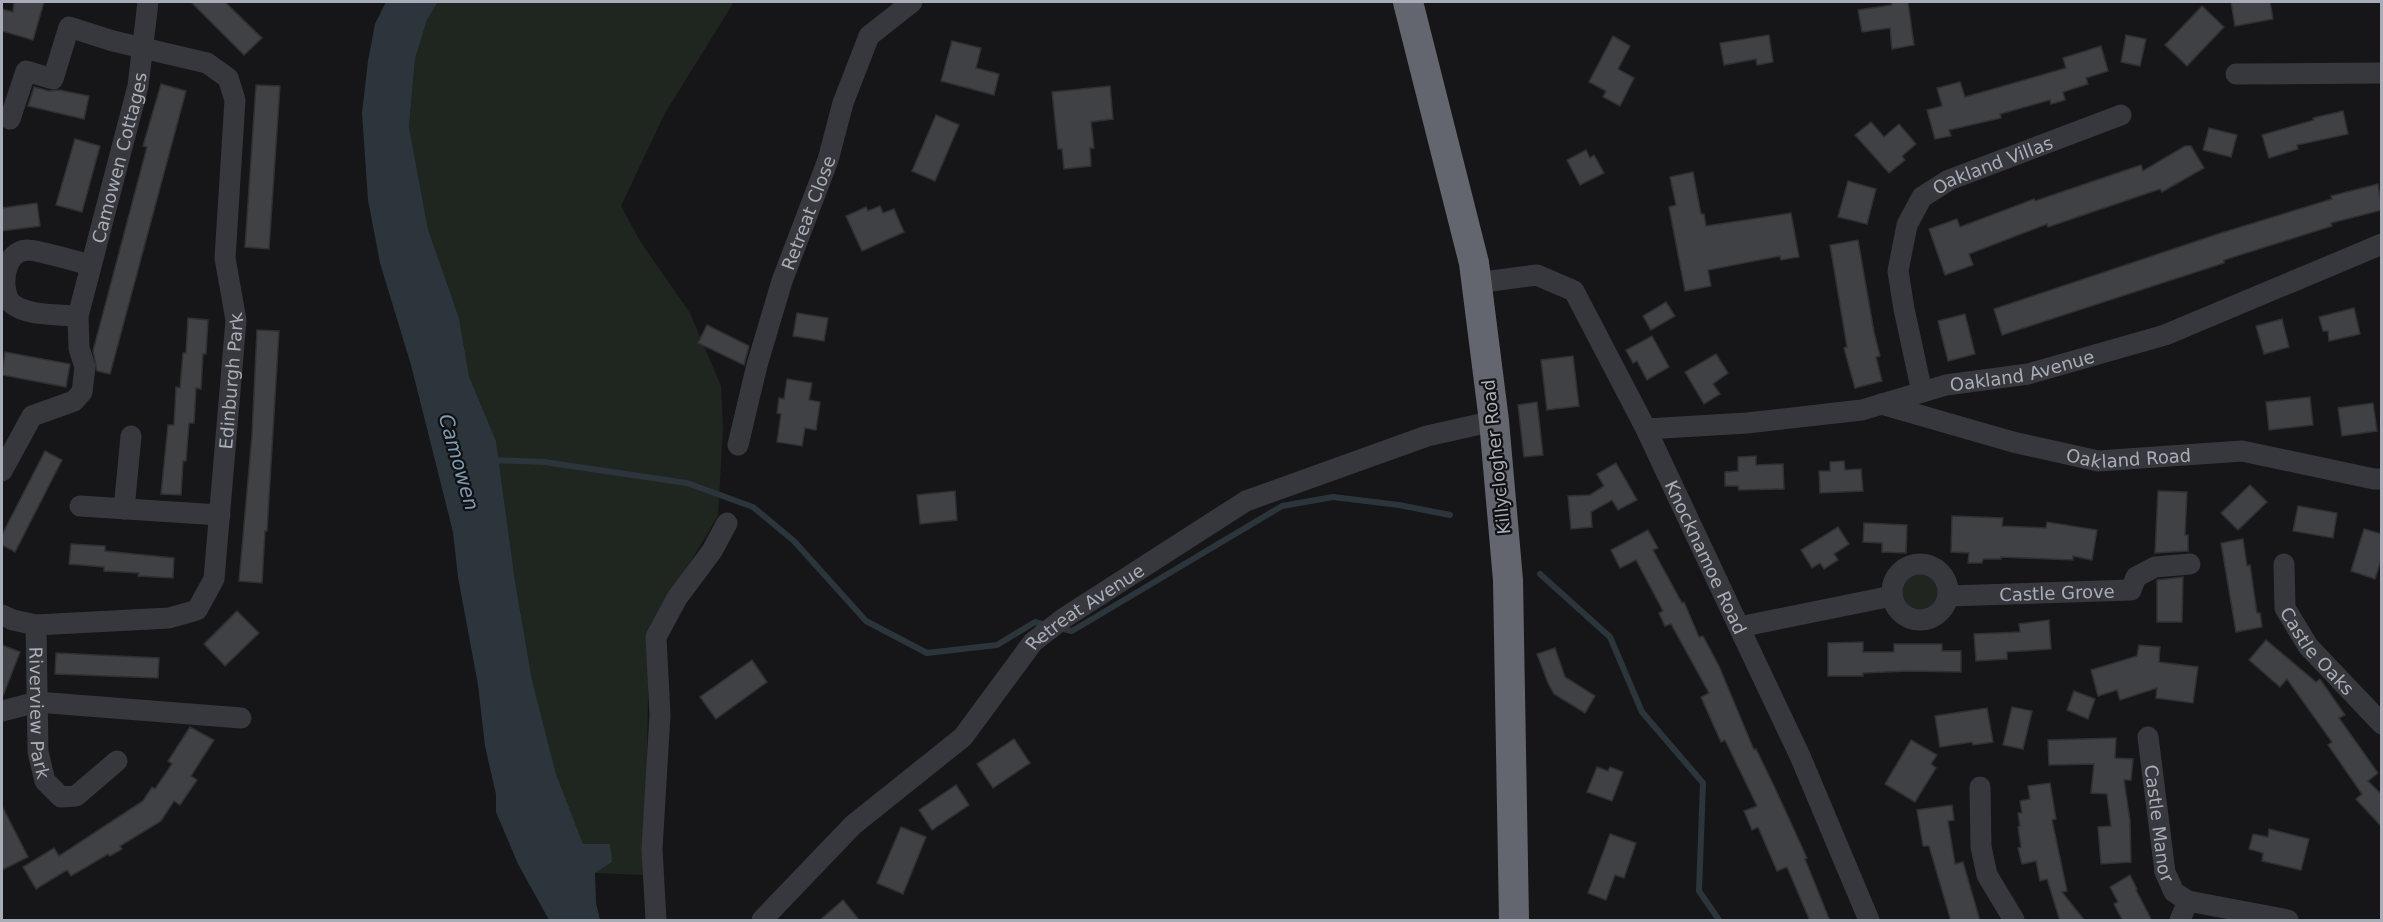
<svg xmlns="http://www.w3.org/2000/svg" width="2383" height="922" font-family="'DejaVu Sans',sans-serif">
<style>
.green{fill:#1e261f}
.water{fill:#2c353c}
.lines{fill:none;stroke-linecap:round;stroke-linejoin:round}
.stream{stroke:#2c353c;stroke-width:6}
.building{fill:#404145;stroke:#303034;stroke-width:1.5}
.minor{stroke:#37383d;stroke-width:21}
.highway{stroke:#63666e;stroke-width:30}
.labels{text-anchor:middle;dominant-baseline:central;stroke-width:4.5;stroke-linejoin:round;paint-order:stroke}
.street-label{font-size:18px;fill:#a8adb8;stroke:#111113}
.water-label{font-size:20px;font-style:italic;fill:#7f9bb3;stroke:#111113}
</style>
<rect width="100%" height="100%" fill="#161618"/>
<g class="green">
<polygon points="438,2 734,2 665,113 621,206 640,241 690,313 721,386 723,428 718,516 667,601 649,638 645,875 595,873 610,844 583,845 556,774 532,680 515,581 496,441 469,376 459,318 428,229 409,127 415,59 427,20"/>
<circle cx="1919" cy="592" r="19"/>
</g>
<polygon class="water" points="386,2 438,2 427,20 415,59 409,127 428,229 459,318 469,376 496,441 515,581 532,680 556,774 583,844 610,844 612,862 595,873 596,903 600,920 549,920 518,864 496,812 496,794 485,746 478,685 458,577 453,532 411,365 380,263 368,200 362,113 368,61 375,24"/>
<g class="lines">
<g class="stream">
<polyline points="492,460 544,462 687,483 753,507 794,541 866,621 927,653 997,645 1035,622 1046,625"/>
<polyline points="1540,574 1610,637 1642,712 1703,783 1699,891 1719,920"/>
<polyline points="1059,628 1072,631 1282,506 1333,497 1399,505 1450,515"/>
</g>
</g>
<g class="building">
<polygon points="14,2 44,2 33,40 2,31 2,9 13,12"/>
<polygon points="191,2 225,2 262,38 244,55"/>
<polygon points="1891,2 1908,2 1914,45 1892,49 1890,28 1862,32 1858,10 1892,5"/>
<polygon points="2231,2 2270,2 2273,19 2235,26"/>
<polygon points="2202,6 2224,27 2187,66 2165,45"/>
<polygon points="1769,35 1773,62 1757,65 1756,59 1724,65 1720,43"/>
<polygon points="2126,35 2146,39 2140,66 2121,62"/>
<polygon points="1613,36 1630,46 1618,69 1634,78 1620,106 1603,97 1606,91 1589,82"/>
<polygon points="952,41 981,48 976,68 999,74 994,95 941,81"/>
<polygon points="2101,46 2108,71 2086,78 2088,84 2063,92 2065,100 2051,104 2050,100 2000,114 2001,118 1949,130 1951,136 1935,139 1927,110 1942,106 1937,88 1960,82 1965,97 2066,68 2063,58"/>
<polygon points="161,84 186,91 110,374 97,371 93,351 147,147 143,146"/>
<polygon points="256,85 280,86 269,249 245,247"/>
<polygon points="1110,86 1113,119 1091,122 1094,148 1090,148 1091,166 1064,169 1062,149 1058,149 1052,92"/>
<polygon points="34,87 49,91 59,90 89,96 84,119 28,106"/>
<polygon points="2343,111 2348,134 2297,145 2298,149 2269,158 2262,135 2314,120 2313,118"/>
<polygon points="936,115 959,125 935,181 912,171"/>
<polygon points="1871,122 1884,137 1899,124 1916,144 1902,156 1905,160 1889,173 1855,135"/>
<polygon points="2209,128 2237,135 2231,157 2203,150"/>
<polygon points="75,139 100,146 82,212 56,205"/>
<polygon points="2185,146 2191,146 2204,168 2162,192 2160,189 2048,227 2047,224 1969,254 1973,265 1945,275 1929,229 1957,219 1960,227 2034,199 2035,201 2141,165 2143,171"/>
<polygon points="1586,150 1590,158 1594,155 1604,173 1580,185 1567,160"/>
<polygon points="1693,172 1701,214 1704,214 1706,226 1791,213 1799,257 1781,260 1780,256 1708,270 1711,286 1685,291 1669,207 1676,205 1670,177"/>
<polygon points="1848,181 1876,189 1867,224 1838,217"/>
<polygon points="2378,184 2382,210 2331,223 2332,226 2224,260 2224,263 2002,335 1994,309 2221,233 2332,199 2331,196"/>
<polygon points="37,203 40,226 2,231 2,208"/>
<polygon points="880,206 883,213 894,209 904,232 862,251 846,216 866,207 868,211"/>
<polygon points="1858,240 1874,332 1880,356 1876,357 1882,381 1855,388 1844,348 1847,347 1830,245"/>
<polygon points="1666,302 1675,316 1651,330 1643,316"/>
<polygon points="2354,308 2360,334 2329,341 2328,331 2323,331 2319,317"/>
<polygon points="797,313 828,318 824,341 793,336"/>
<polygon points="1965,314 1975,354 1948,361 1938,321"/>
<polygon points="188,318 208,320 206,354 203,354 201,389 196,388 194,423 189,423 186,461 183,461 181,495 161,494 168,425 174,425 176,387 180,388 183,353 186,353"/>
<polygon points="2282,319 2289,347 2264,354 2256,326"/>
<polygon points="707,325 749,346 744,365 698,343"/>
<polygon points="257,330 279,331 267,531 265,531 262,583 239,581 252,435"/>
<polygon points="1652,336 1669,367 1647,380 1637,361 1633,363 1626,350"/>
<polygon points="5,352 70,364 66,387 2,375"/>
<polygon points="1716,354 1728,373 1713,384 1720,394 1704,404 1685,372"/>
<polygon points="1573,356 1579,406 1547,410 1541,360"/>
<polygon points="787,379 812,383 809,400 820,402 816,430 805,428 802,446 777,442 781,414 777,413 779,398 784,399"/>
<polygon points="2310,397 2313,425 2269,430 2266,402"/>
<polygon points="1537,402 1543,455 1524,457 1518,405"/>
<polygon points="2373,403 2377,431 2342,436 2338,408"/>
<polygon points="45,451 62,460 15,552 2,545 2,535"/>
<polygon points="1756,456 1756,465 1783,464 1784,489 1739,490 1738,486 1725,486 1725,472 1738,471 1738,457"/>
<polygon points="1844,461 1845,470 1861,469 1863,491 1820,493 1819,471 1830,471 1830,462"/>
<polygon points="1616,463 1637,500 1618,510 1612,500 1591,512 1592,527 1571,529 1568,496 1590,495 1604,486 1597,474"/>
<polygon points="2250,485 2267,502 2238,530 2221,513"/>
<polygon points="955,491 957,520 920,524 917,495"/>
<polygon points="2158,491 2187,492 2185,535 2188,535 2188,551 2155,553"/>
<polygon points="2298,506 2337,513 2333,538 2293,531"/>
<polygon points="1952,516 2003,518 2002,526 2046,528 2047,522 2097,530 2092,560 2073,556 2073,560 2001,557 2001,559 1983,559 1982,563 1968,563 1969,553 1951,552"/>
<polygon points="1864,523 1907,525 1906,553 1882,552 1882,543 1863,542"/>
<polygon points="1838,527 1849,544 1834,554 1838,560 1824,569 1820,563 1812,568 1801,550"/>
<polygon points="2364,529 2382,534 2382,557 2375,579 2351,571"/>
<polygon points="1648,530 1658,548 1653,550 1682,603 1684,602 1699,637 1703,636 1719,666 1754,750 1756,749 1774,786 1807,858 1805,859 1830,921 1810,921 1787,867 1777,871 1758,827 1752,830 1744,811 1757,806 1725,740 1721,742 1701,697 1709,693 1671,624 1665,626 1659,613 1663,611 1636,560 1620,568 1611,550"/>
<polygon points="2243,539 2247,566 2250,565 2257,613 2260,613 2262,627 2236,632 2221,543"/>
<polygon points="71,544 105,546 105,551 174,558 173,578 138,576 139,573 104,571 104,567 69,564"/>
<polygon points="2183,577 2182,622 2157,622 2157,580"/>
<polygon points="237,611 259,633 225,666 204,644"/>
<polygon points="2049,620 2051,649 2007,652 2007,659 1976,661 1974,634 2020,632 2019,624"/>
<polygon points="2266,640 2316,682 2320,679 2345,715 2339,718 2378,773 2368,781 2382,795 2382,827 2356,799 2362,794 2328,745 2332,742 2287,679 2280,687 2249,660"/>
<polygon points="1863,642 1863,652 1894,652 1894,644 1942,644 1942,651 1961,651 1961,672 1908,671 1863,673 1863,676 1828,676 1828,643"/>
<polygon points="2,645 20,652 3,696 2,696"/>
<polygon points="2139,645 2160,647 2159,662 2198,667 2193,703 2156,698 2157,688 2120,700 2117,690 2098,696 2091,670 2137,656"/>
<polygon points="1555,648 1565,677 1595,696 1585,713 1554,694 1548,683 1537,654"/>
<polygon points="56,653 159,658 158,678 55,674"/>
<polygon points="752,660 767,682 716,719 700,697"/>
<polygon points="2074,691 2095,699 2088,719 2067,710"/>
<polygon points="2012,707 2032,711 2023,749 2003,745"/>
<polygon points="1987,708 1993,742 1973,745 1972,742 1940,747 1935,716"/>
<polygon points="190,727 214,740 191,776 197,780 180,805 174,801 161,821 120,846 122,849 110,856 108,854 71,876 67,870 36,889 23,867 54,848 59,856 143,801 152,787 155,789 172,764 168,761"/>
<polygon points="2116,738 2115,758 2133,759 2131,780 2124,780 2130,821 2131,862 2101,864 2098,827 2111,826 2107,794 2091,793 2094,764 2049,765 2048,740"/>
<polygon points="1014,739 1030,763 993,788 977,764"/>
<polygon points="1911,740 1937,755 1931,764 1936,768 1915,802 1885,784"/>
<polygon points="1597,767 1608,771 1610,767 1623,772 1612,801 1587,792"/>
<polygon points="2050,783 2056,819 2052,820 2067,891 2062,892 2085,921 2060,921 2047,879 2040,881 2036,861 2022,864 2018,848 2021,847 2018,827 2020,826 2018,813 2022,813 2020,801 2030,799 2028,786"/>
<polygon points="956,785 969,805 932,830 919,810"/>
<polygon points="1952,805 1954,820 1948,821 1955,864 1963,862 1980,921 1951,921 1929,846 1923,846 1917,810"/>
<polygon points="2,806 28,857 2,870"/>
<polygon points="901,827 926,837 903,894 877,883"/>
<polygon points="2269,829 2309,839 2301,870 2262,861 2263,853 2249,849 2253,834 2268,837"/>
<polygon points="1610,834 1636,843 1624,878 1615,875 1606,900 1588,893"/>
<polygon points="2130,875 2137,889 2136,890 2152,921 2123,921 2114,904 2118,902 2110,887"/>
<polygon points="843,900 860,921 819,921"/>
</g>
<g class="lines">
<g class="minor">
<polyline points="2236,74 2382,73"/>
<path id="s1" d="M 1476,283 L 1537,275 L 1574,291 L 1646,429 L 1739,627 L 1800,756 L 1869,920"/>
<path d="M 78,316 C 58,314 26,317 10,302 C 0,287 4,251 27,250 C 40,250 76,262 91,265"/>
<path id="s2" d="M 1922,392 L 1904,309 L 1898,271 L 1907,225 L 1922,197 L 1949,180 L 2121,115"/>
<path id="s3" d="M 1881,404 L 2013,442 L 2098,461 L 2242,451 L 2374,479 L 2382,479"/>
<path id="s4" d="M 1646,429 L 1747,423 L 1862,410 L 1946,385 L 2028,374 L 2165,335 L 2382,244"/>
<path id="s5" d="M 738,445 L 757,365 L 782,281 L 828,160 L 843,103 L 869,36 L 912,2"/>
<path id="s6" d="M 2,471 L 32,416 L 74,401 L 82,392 L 85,367 L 79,348 L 78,316 L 138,86 L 148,2"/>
<polyline points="80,506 220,515"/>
<polyline points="124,509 131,436"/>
<circle cx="1920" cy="592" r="28"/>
<path id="s7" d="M 2284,564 L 2285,608 L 2308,646 L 2382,724"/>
<path id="s8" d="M 1949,596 L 2131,590 L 2136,577 L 2155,567 L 2190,564"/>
<path id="s9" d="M 2,615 L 13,620 L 36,625 L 169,618 L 197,610 L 214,579 L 236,320 L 225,258 L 235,100 L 228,78 L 207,63 L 113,41 L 69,27 L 53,79 L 26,71 L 10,119"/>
<path id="s10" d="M 36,625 L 38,752 L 45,781 L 61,797 L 76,796 L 117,761"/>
<polyline points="1739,627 1892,596"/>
<polyline points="2,711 37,702 241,718"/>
<path id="s11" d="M 2148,737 L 2165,872 L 2174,892 L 2188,901 L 2288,920"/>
<polyline points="1980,787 1981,847 1987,875 2014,920"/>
<polyline points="656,920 652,849 660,715 656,637 677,598 712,551 727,523"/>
<path id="s12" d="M 762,920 L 853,825 L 963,737 L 1033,642 L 1064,618 L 1246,501 L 1427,436 L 1494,421"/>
<polyline points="2180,920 2188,901"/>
</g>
<polyline class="highway" points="1408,2 1474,263 1494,421 1508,580 1514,920"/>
</g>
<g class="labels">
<g class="street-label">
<text stroke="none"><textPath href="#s6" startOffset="360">Camowen Cottages</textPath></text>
<text stroke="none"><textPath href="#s2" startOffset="280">Oakland Villas</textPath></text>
<text stroke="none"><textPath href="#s5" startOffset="243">Retreat Close</textPath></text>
<text stroke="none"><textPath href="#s4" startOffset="382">Oakland Avenue</textPath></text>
<text stroke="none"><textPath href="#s9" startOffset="432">Edinburgh Park</textPath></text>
<text stroke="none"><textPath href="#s3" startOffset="255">Oakland Road</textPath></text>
<text transform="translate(1496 457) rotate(-96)">Killyclogher Road</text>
<text stroke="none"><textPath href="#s1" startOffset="399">Knocknamoe Road</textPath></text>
<text stroke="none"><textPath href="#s8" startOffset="108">Castle Grove</textPath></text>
<text stroke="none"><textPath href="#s12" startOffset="453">Retreat Avenue</textPath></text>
<text stroke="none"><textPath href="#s7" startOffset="98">Castle Oaks</textPath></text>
<text stroke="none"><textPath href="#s10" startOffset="88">Riverview Park</textPath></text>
<text stroke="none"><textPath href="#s11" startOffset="87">Castle Manor</textPath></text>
</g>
<g class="water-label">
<text transform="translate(459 462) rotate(74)">Camowen</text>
</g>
</g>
<rect width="2383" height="922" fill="none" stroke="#a8adb8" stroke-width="6"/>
</svg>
